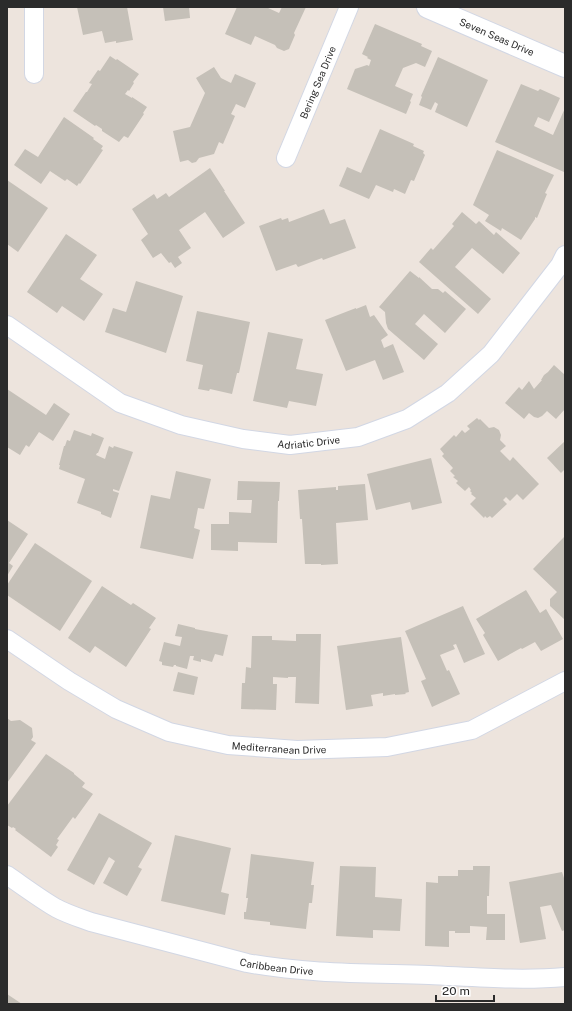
<svg xmlns="http://www.w3.org/2000/svg" width="572" height="1011" font-family="'Public Sans',sans-serif">
<style>
.building{fill:#c5c0b8}
.lines{fill:none;stroke-linecap:round;stroke-linejoin:round}
.minor-casing{stroke:#d2d7e4;stroke-width:20}
.tertiary-casing{stroke:#d2d7e4;stroke-width:24}
.minor{stroke:#fff;stroke-width:18}
.tertiary{stroke:#fff;stroke-width:22}
.labels{text-anchor:middle;dominant-baseline:central;stroke-width:4;stroke-linejoin:round;paint-order:stroke}
.street-label{font-size:10px;fill:#2b2b2b;stroke:#fff}
</style>
<rect width="100%" height="100%" fill="#ede4dd"/>
<g class="building">
<polygon points="77,7 127,7 133,40 116,43 116,41 105,43 102,31 83,35"/>
<polygon points="163,7 189,7 190,18 165,21"/>
<polygon points="237,7 266,7 279,13 282,7 306,7 294,33 295,35 289,49 284,51 277,48 275,45 255,36 251,45 225,34"/>
<polygon points="375,24 422,44 421,46 432,51 425,67 416,63 403,68 395,86 413,94 410,101 411,102 406,114 347,89 355,69 367,65 369,66 371,60 367,58 368,57 362,54"/>
<polygon points="110,56 116,60 117,59 139,74 133,82 134,83 129,91 128,90 125,94 132,98 132,97 147,107 143,113 144,114 128,138 124,136 119,142 102,131 102,129 96,125 95,126 73,111 86,92 87,92 92,84 89,83 98,70 100,71"/>
<polygon points="438,57 488,80 467,127 435,112 438,104 435,102 431,110 419,105 422,97 421,96"/>
<polygon points="214,67 221,78 231,83 235,74 256,83 245,108 236,104 231,114 235,116 223,144 219,142 214,154 199,158 196,162 192,163 188,160 180,162 173,131 190,127 205,93 196,78"/>
<polygon points="521,84 538,91 540,89 560,98 549,122 538,117 534,126 553,135 565,108 565,169 564,172 495,142"/>
<polygon points="64,117 94,138 93,139 103,146 101,149 103,150 80,184 79,183 77,186 67,179 65,181 50,171 41,184 14,165 25,149 38,157"/>
<polygon points="380,129 414,144 413,146 424,151 423,153 425,155 414,181 411,180 405,194 394,189 393,192 376,185 369,199 339,186 347,167 361,173"/>
<polygon points="497,150 554,175 545,193 547,194 537,218 535,217 535,219 521,240 502,228 501,231 485,221 489,215 473,205"/>
<polygon points="210,168 225,191 224,191 245,223 223,238 205,212 179,230 191,248 178,257 182,263 175,268 171,262 169,263 161,253 153,258 141,240 148,234 132,209 154,194 157,199 166,193 169,197"/>
<polygon points="7,180 48,208 18,252 7,244"/>
<polygon points="324,209 330,224 345,219 356,248 323,260 322,258 298,267 296,264 276,271 259,226 281,218 282,220 288,218 289,222"/>
<polygon points="462,212 476,224 479,221 494,235 496,232 520,253 503,274 472,248 455,267 491,299 478,314 419,262 431,248 433,250 454,226 452,224"/>
<polygon points="66,234 97,255 80,279 103,294 84,321 62,306 57,313 27,292"/>
<polygon points="410,271 419,278 419,277 432,289 438,289 443,293 445,291 466,309 445,333 424,314 415,324 438,344 424,360 388,329 386,323 385,312 379,307"/>
<polygon points="136,281 183,296 166,353 105,332 113,308 126,312"/>
<polygon points="366,305 370,317 374,315 388,335 381,340 384,348 393,344 404,372 383,380 375,360 346,371 325,320 356,308 356,309"/>
<polygon points="197,311 250,322 239,373 237,373 232,394 210,389 209,391 198,389 203,365 186,361"/>
<polygon points="268,332 303,339 296,369 323,374 316,406 289,401 287,408 253,401"/>
<polygon points="554,365 565,375 565,409 556,419 547,411 542,416 538,418 534,417 529,413 524,419 505,403 519,387 522,390 529,381 534,389 542,380 541,380 544,375 548,372"/>
<polygon points="7,389 46,415 54,403 70,414 53,441 39,432 29,447 26,445 20,455 7,447"/>
<polygon points="477,418 479,420 480,419 489,428 494,427 499,430 501,435 500,440 506,446 500,451 510,461 513,457 539,484 523,500 517,494 510,501 506,497 503,500 507,504 492,518 490,516 487,518 485,516 484,518 470,504 476,498 471,494 472,493 470,491 471,490 469,487 465,491 456,483 458,481 453,477 455,476 450,471 453,468 442,456 444,454 440,449 454,435 456,437 462,430 465,433 470,429 467,426"/>
<polygon points="74,430 91,436 92,433 104,438 98,453 97,453 96,455 105,459 109,446 113,448 114,446 133,452 119,491 113,489 113,491 119,493 111,518 101,514 101,512 77,503 85,479 59,469 60,465 59,465 64,446 65,446 67,440 70,441"/>
<polygon points="565,441 565,469 561,473 547,458"/>
<polygon points="431,458 442,503 412,510 410,502 376,510 367,474"/>
<polygon points="176,471 211,479 204,509 198,508 194,528 200,530 193,559 140,548 151,495 170,499"/>
<polygon points="238,481 280,482 279,501 278,501 277,543 238,542 238,551 211,550 211,524 229,524 229,512 251,513 252,500 237,500"/>
<polygon points="365,484 368,520 336,523 338,564 321,565 321,564 305,564 302,519 300,519 298,490 336,487 336,490 338,490 338,486"/>
<polygon points="7,520 28,534 9,563 13,566 7,576"/>
<polygon points="565,536 565,620 550,606 550,599 557,592 533,569"/>
<polygon points="35,543 92,581 60,631 7,595 7,585"/>
<polygon points="102,586 131,605 133,603 156,618 149,628 151,629 126,667 95,646 90,653 68,638"/>
<polygon points="526,590 540,613 546,609 563,639 541,651 535,642 522,649 521,648 498,661 483,635 485,633 476,619"/>
<polygon points="463,606 485,654 464,663 456,644 453,645 455,649 440,655 447,671 449,670 460,694 432,707 421,681 426,679 405,631"/>
<polygon points="178,624 195,628 195,629 228,635 223,656 215,654 212,662 201,659 201,662 193,660 194,656 190,656 187,669 176,666 176,665 174,665 173,667 162,665 162,662 159,661 164,642 180,646 182,637 175,636"/>
<polygon points="296,634 321,634 319,704 295,703 296,677 288,677 288,678 273,677 273,684 277,684 276,710 241,709 242,683 245,683 246,667 251,668 252,636 272,636 272,640 296,641"/>
<polygon points="401,637 409,692 405,693 406,694 395,695 395,694 383,696 383,693 371,695 373,706 346,710 337,646"/>
<polygon points="178,672 198,677 194,695 173,691"/>
<polygon points="7,718 11,721 20,720 32,728 33,737 31,740 36,743 7,783"/>
<polygon points="46,754 74,773 74,774 85,783 82,787 93,794 75,819 73,817 57,839 59,840 56,845 58,847 51,857 15,830 16,829 13,827 12,828 7,825 7,806"/>
<polygon points="99,813 152,843 138,867 142,869 127,896 103,883 115,861 109,857 94,885 67,870"/>
<polygon points="175,835 231,848 221,892 229,894 225,915 161,901"/>
<polygon points="251,854 314,862 311,885 314,885 312,903 309,903 306,929 270,925 270,922 244,919 244,912 246,912 248,898 246,898"/>
<polygon points="340,866 376,867 375,897 402,899 400,931 373,930 373,938 336,936"/>
<polygon points="473,866 490,866 489,896 487,896 487,914 505,914 505,940 486,940 487,927 470,926 470,933 455,933 455,931 449,931 449,947 425,946 426,882 438,883 438,876 458,876 458,870 473,870"/>
<polygon points="562,872 565,881 565,930 562,931 551,905 540,907 546,939 520,943 509,882"/>
<polygon points="7,994 22,1004 7,1004"/>
</g>
<g class="lines">
<g class="minor-casing">
<g id="minor">
<polyline points="34,7 34,74"/>
<path id="s1" d="M 286,158 L 349,7"/>
<path id="s2" d="M 7,325 L 120,403 L 181,425 L 243,439 L 290,445 L 358,437 L 407,419 L 448,393 L 491,354 L 560,265 L 565,255"/>
<path id="s3" d="M 7,639 L 69,681 L 116,709 L 169,732 L 228,745 L 297,750 L 387,747 L 472,730 L 565,681"/>
<path id="s4" d="M 7,875 C 23,886 39,898 56,908 C 67,914 80,918 91,922 L 247,963 C 307,974 368,973 429,975 C 474,977 520,981 565,977"/>
</g>
</g>
<g class="tertiary-casing">
<g id="tertiary">
<path id="s5" d="M 428,7 L 565,66"/>
</g>
</g>
<use href="#minor" class="minor"/>
<use href="#tertiary" class="tertiary"/>
</g>
<g class="labels">
<g class="street-label">
<text stroke="none"><textPath href="#s5" startOffset="75">Seven Seas Drive</textPath></text>
<text stroke="none"><textPath href="#s1" startOffset="82">Bering Sea Drive</textPath></text>
<text stroke="none"><textPath href="#s2" startOffset="332">Adriatic Drive</textPath></text>
<text stroke="none"><textPath href="#s3" startOffset="299">Mediterranean Drive</textPath></text>
<text stroke="none"><textPath href="#s4" startOffset="288">Caribbean Drive</textPath></text>
</g>
</g>
<rect width="572" height="1011" fill="none" stroke="#2b2b2b" stroke-width="16"/>
<path d="M436 995v6h58v-6" fill="none" stroke="#2b2b2b" stroke-width="2"/>
<text x="442" y="995" font-size="12" fill="#2b2b2b" stroke="#ffffff" stroke-width="3" paint-order="stroke">20 m</text>
</svg>
